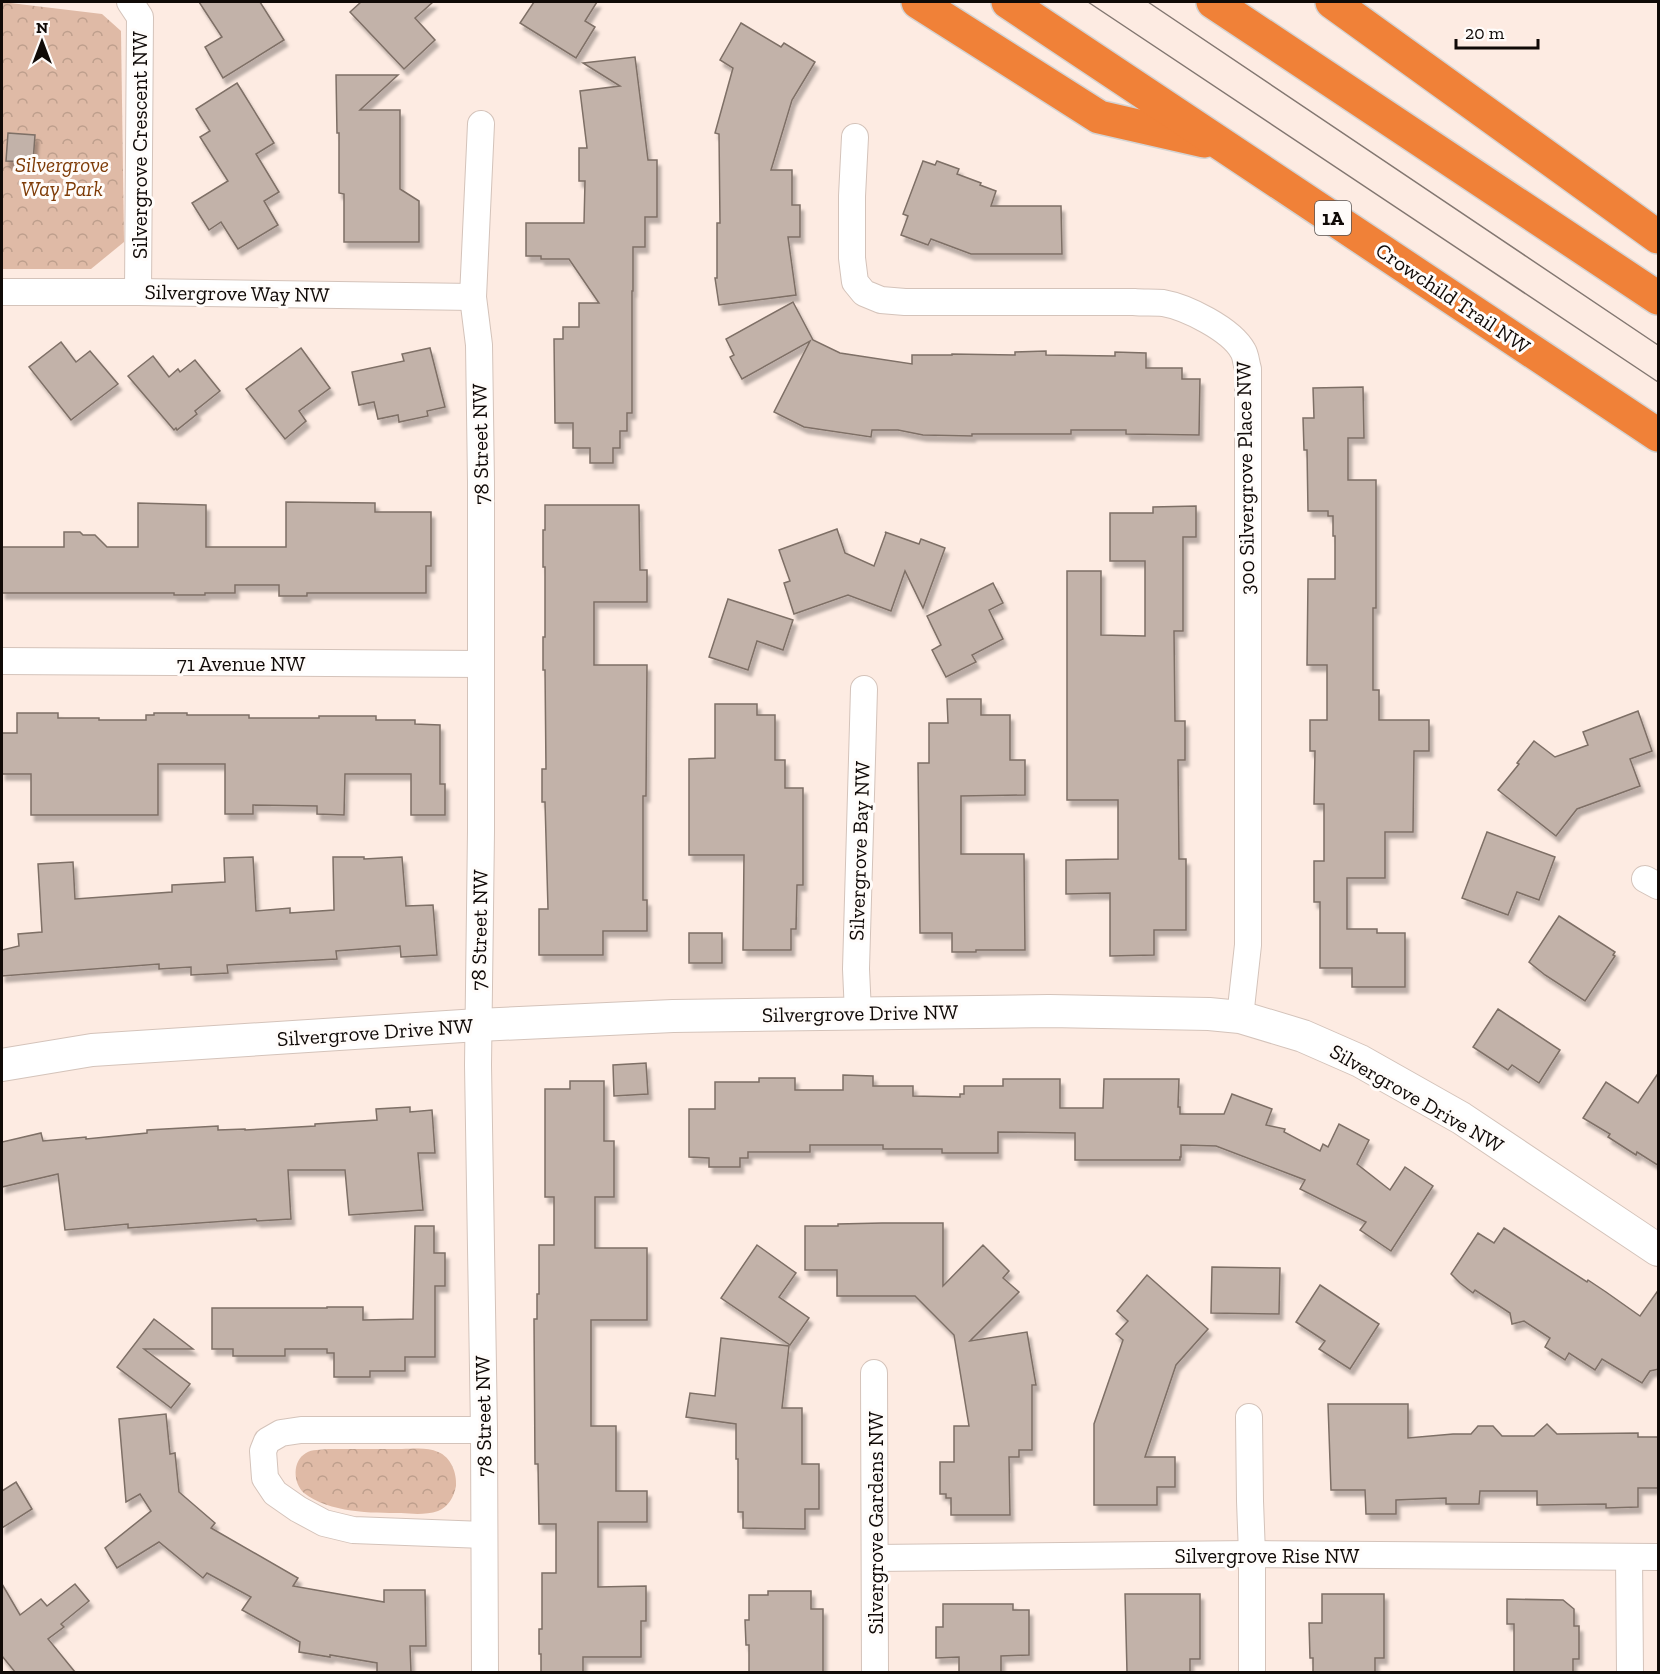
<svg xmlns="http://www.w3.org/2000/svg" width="1660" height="1674" font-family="'Zilla Slab',serif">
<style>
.park{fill:url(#park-crowns)}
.building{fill:#c2b2a9;stroke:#7e6f66;stroke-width:1.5;filter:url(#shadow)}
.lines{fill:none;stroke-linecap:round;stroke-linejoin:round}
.minor-casing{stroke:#d4c3ba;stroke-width:28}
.tertiary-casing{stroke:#d4c3ba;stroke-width:34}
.motorway-casing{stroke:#d4d3d2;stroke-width:36}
.minor{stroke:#fff;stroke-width:26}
.tertiary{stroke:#fff;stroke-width:32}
.motorway{stroke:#f08138;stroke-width:33}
.tram{stroke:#837771;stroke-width:1.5}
.labels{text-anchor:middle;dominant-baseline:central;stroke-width:6;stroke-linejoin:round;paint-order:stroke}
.shield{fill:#fffcfa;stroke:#585350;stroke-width:1.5}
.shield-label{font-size:20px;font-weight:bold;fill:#100a07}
.street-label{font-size:21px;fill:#100a07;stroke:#fffcfa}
.park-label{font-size:21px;font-style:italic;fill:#7e3b07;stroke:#fffcfa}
</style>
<defs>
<pattern id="park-crowns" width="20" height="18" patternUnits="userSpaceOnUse" patternTransform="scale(1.5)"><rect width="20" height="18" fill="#dfbaa6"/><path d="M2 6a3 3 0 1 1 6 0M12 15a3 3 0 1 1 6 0" fill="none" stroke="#be9f8d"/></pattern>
<filter id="shadow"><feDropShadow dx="3.5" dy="6" stdDeviation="1.5" flood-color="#0004"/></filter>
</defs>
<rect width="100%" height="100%" fill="#fdebe2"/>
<g class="park">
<polygon points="2,2 102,14 121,31 124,242 91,269 2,269"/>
<path d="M 328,1449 C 353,1449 377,1449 402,1449 C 413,1449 428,1447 438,1452 C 451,1457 457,1473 456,1486 C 454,1497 448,1507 438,1511 C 426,1515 413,1514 401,1513 C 372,1513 329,1513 304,1493 C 293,1483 292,1461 306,1453 C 312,1449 321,1450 328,1449 Z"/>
</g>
<g class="building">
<polygon points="199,2 260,2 284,40 223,78 205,47 222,37"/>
<polygon points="361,2 433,2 415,18 435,40 404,69 350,12"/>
<polygon points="534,2 597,2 585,21 595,27 576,58 520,23"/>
<polygon points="741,23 781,47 784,43 815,62 792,100 771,170 792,170 792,205 800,205 800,237 788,237 796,295 719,305 715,278 717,278 717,223 720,223 719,134 715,133 733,68 720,60"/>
<polygon points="635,57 648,160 657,160 657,217 645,217 645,247 633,247 633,291 632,291 632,413 627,413 627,431 620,431 620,448 613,448 613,463 590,463 590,448 573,448 573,423 555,423 554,339 563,339 563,327 579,327 579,303 599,303 569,259 541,259 541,256 526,256 526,223 584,223 585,181 579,181 579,148 587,148 580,91 620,86 583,63"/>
<polygon points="336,75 398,75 360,110 400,110 400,189 419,201 419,242 344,242 344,194 339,193 339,133 337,133"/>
<polygon points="237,83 274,143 256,154 279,192 264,201 278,225 238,249 221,222 209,230 192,203 228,181 200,137 210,131 196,109"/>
<polygon points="8,133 35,135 33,162 6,161"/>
<polygon points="923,161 935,165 937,161 959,169 957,174 981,183 980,185 996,191 991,206 1061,206 1062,254 971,254 931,239 928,245 901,235 908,216 903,214"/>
<polygon points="793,302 813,340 840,353 912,364 912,355 952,355 952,354 1015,355 1015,352 1046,351 1046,355 1115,356 1115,352 1146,353 1146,368 1182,368 1182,379 1200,379 1199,435 1126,434 1126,430 1071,430 1071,434 972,434 972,436 923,435 898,430 872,430 871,437 804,427 774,412 810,341 742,379 730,357 734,355 726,339"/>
<polygon points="61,342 76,362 90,351 118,384 71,420 29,367"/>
<polygon points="301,348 330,388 299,411 306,421 285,439 246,389"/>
<polygon points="430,348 445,407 427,411 428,416 399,422 398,415 378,419 374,402 359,405 352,372 404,361 402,354"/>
<polygon points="153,356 169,377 178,369 180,372 195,360 220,391 195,411 197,414 177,430 176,428 174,430 128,376"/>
<polygon points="1363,387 1364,438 1348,438 1348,480 1376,480 1376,608 1373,608 1373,690 1379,690 1379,720 1429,720 1429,751 1414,751 1413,832 1385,832 1385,878 1347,878 1347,929 1377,929 1377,933 1405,933 1405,987 1352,987 1352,968 1320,968 1320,902 1314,902 1314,861 1324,861 1324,804 1314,804 1315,751 1310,751 1310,720 1327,720 1327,665 1307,665 1308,579 1335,579 1335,536 1333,536 1333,516 1328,516 1328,511 1308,511 1307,450 1304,450 1303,418 1314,418 1313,388"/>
<polygon points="286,502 375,503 375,512 431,512 431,566 426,566 426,593 307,593 307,596 279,596 279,585 235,585 235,593 205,593 205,595 174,595 174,593 2,593 2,547 64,547 64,532 80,532 83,535 95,535 107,547 138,547 138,503 206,505 206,547 286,547"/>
<polygon points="545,505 639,505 640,570 647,570 647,602 594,602 594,665 647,665 646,796 643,796 643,900 647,900 647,931 603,931 603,955 539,955 539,909 548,909 545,802 542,802 542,769 546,769 545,670 543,670 543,637 545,637 545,567 543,567 543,530 545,530"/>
<polygon points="1196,506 1196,537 1183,537 1183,631 1174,631 1175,721 1185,721 1185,760 1178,760 1179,859 1186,859 1186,930 1154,930 1154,955 1110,956 1110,893 1066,894 1066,860 1118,859 1118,800 1067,800 1067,571 1101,571 1101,635 1145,636 1145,561 1110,561 1110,513 1153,513 1153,507"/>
<polygon points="837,529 845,553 874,566 886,533 885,532 919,544 921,539 945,548 923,608 905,571 891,611 848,595 794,614 784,583 790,581 779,550"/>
<polygon points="993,583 1003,603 989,610 1003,639 972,655 976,662 946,677 932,650 941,645 927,616"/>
<polygon points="728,599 793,620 783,650 757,641 748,670 709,657"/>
<polygon points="947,699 981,699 981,715 1010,715 1010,760 1025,760 1025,795 961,796 961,854 1024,854 1025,950 976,950 976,952 952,952 952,933 920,933 918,763 929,763 929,723 948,723"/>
<polygon points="715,704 757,704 757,715 775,715 775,760 785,760 785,788 803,788 803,885 797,885 796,929 791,929 791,950 743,950 744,855 689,855 689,759 715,758"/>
<polygon points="1638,711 1652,751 1630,759 1640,786 1577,809 1556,836 1498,790 1519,764 1517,763 1534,741 1555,757 1588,745 1583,732"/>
<polygon points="17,713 58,713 58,718 99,718 99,720 146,720 146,715 154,715 154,713 187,713 187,715 249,715 249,718 319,718 319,716 376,716 376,720 415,720 415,724 440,725 440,784 445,784 445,815 411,815 411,774 345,774 344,815 317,814 317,806 253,805 253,814 225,814 225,764 158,764 158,815 31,815 31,774 2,774 2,733 17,733"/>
<polygon points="1487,832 1555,857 1539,900 1517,892 1508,915 1462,898"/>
<polygon points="253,857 256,911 290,908 290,913 334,910 333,857 364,857 364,859 402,857 406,906 433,905 437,955 401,957 400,946 336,951 337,959 227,965 228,973 191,975 191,967 159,969 159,964 2,976 2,950 19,946 18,934 42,932 38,864 73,862 75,899 172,892 172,885 225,882 224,858"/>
<polygon points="1559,916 1615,952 1613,955 1615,956 1585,1001 1545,975 1529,962"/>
<rect x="689" y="933" width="33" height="30"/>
<polygon points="1498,1009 1560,1050 1539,1083 1512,1065 1508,1070 1473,1047"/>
<polygon points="646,1063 648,1094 614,1096 613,1065"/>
<polygon points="1659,1072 1659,1166 1637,1152 1636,1155 1608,1137 1610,1134 1583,1118 1606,1082 1638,1103"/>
<polygon points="843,1075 873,1076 873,1086 913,1086 913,1096 960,1097 960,1094 964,1094 964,1086 1003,1086 1003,1079 1060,1079 1060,1108 1103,1108 1104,1079 1179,1079 1178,1107 1180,1107 1180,1114 1224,1114 1232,1094 1272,1109 1266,1125 1285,1129 1284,1132 1320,1151 1323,1144 1328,1147 1339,1124 1369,1140 1357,1164 1390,1190 1405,1167 1433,1186 1391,1251 1360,1230 1366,1222 1300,1189 1305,1180 1216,1146 1181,1145 1181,1157 1180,1157 1180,1160 1075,1160 1075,1133 998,1132 998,1153 942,1153 942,1149 883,1149 883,1145 810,1145 810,1152 748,1152 748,1158 740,1158 740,1167 709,1167 709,1158 689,1157 689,1109 715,1109 715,1082 759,1082 759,1078 795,1078 795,1090 843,1090"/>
<polygon points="570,1081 604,1081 604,1141 614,1141 614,1197 595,1197 595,1248 647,1248 647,1320 591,1320 591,1426 616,1426 616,1491 647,1491 647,1522 598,1522 598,1587 646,1586 646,1621 641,1621 641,1657 583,1657 583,1672 541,1672 541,1654 539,1654 539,1629 542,1629 542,1573 556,1573 556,1524 539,1524 538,1464 535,1464 534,1319 537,1319 537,1294 539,1294 539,1245 554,1245 554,1197 545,1197 545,1089 570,1089"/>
<polygon points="410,1107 410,1112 432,1110 435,1153 418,1153 423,1210 349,1215 345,1170 288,1170 291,1219 257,1221 256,1219 128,1228 128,1224 65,1230 58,1174 2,1187 2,1142 41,1133 43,1141 86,1137 86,1139 147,1133 147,1130 218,1126 218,1130 245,1129 245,1130 315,1126 315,1124 377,1120 376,1109"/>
<polygon points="882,1223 943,1223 943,1286 983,1245 1009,1271 1003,1278 1019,1292 970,1341 1027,1332 1036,1385 1032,1385 1032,1450 1019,1450 1019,1457 1009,1457 1010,1515 951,1515 951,1498 946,1498 946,1494 940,1494 940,1462 954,1462 954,1426 969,1426 954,1335 915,1296 837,1296 837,1270 805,1270 805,1226 838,1226 838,1224"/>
<polygon points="415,1226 434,1226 434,1253 445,1253 445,1286 435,1286 435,1357 405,1357 405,1371 370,1371 370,1377 334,1377 334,1353 327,1353 327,1349 285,1349 285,1356 233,1356 233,1349 212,1349 212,1308 327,1308 327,1307 363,1307 363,1320 413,1319"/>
<polygon points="1504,1228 1587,1282 1588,1280 1606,1292 1640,1316 1659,1289 1659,1369 1650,1371 1642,1383 1602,1359 1595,1370 1569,1353 1565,1360 1545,1347 1550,1338 1524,1321 1512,1324 1510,1313 1475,1290 1473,1293 1460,1283 1451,1274 1478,1233 1494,1243"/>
<polygon points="757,1245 796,1273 779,1297 809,1318 790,1345 721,1298"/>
<polygon points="1212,1267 1280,1268 1279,1314 1211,1313"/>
<polygon points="1147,1275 1208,1329 1176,1365 1145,1457 1175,1457 1175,1487 1157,1487 1157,1505 1094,1505 1094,1424 1123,1340 1116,1334 1128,1321 1117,1311"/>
<polygon points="1320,1285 1379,1324 1350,1369 1319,1349 1325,1341 1296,1322"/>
<polygon points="154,1319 193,1349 144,1349 190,1384 171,1408 117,1367"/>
<polygon points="721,1338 789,1346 782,1408 802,1408 802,1464 819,1464 819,1509 805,1509 805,1529 743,1528 743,1512 738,1512 738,1459 736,1459 736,1424 686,1417 690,1393 715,1396"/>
<polygon points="1328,1404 1408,1404 1408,1438 1453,1434 1471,1434 1478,1426 1493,1426 1502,1436 1534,1436 1547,1424 1557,1434 1638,1433 1638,1437 1659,1437 1659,1488 1638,1488 1638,1507 1606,1508 1606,1504 1537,1505 1537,1491 1480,1491 1479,1504 1446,1504 1446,1498 1396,1500 1396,1514 1366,1514 1365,1490 1331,1490"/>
<polygon points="166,1414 170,1454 175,1453 179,1492 215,1523 211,1528 298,1578 293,1586 384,1602 384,1590 425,1590 426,1646 410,1646 411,1672 377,1672 377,1663 330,1655 330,1657 299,1652 300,1642 242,1610 251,1597 207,1573 203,1578 159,1542 117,1568 105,1548 151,1511 140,1494 126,1502 119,1419"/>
<polygon points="16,1482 32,1509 2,1528 2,1491"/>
<polygon points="2,1584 20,1615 41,1599 47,1606 75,1584 89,1601 61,1624 64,1627 48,1639 75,1672 15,1672 2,1656"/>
<polygon points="768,1591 811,1591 811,1609 823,1609 823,1672 749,1672 749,1645 746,1645 745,1620 749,1620 749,1595 768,1595"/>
<polygon points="1125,1594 1200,1594 1200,1659 1190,1659 1190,1672 1127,1672"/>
<polygon points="1322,1594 1384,1594 1384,1658 1375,1658 1375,1672 1313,1672 1313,1658 1310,1658 1309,1623 1322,1623"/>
<polygon points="1507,1599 1563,1600 1574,1609 1574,1626 1579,1626 1579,1659 1573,1659 1573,1672 1514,1672 1514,1624 1507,1624"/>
<polygon points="943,1604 1013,1604 1013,1610 1029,1610 1029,1655 1001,1656 1001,1672 959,1672 959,1657 936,1658 936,1627 943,1627"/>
</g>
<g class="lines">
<g class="minor-casing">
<g id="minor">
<polyline points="130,2 140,17 138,292"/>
<polyline points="481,124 473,297 479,345 481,482 481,831 478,1065 484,1430 485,1672"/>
<path d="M 855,137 L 852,196 L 852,258 L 855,282 L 864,293 L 881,300 L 905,302 L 1134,302 C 1143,303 1153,302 1163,303 C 1186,307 1231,329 1243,351 C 1246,356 1246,363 1248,369 L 1248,945 L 1240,1017"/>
<polyline points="2,292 138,292 473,297"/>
<polyline points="2,661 480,664"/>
<polyline points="1645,879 1658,886"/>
<polyline points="858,1013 856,969 864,689"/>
<polyline points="874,1373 875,1672"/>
<polyline points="1249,1417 1250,1501 1252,1554 1252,1672"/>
<polyline points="484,1430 301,1430 281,1433 267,1441 263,1451 265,1478 275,1493 298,1509 324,1523 353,1530 484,1535"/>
<polyline points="1629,1557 1630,1672"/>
<polyline points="875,1558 1252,1554 1658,1557"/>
</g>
</g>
<g class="tertiary-casing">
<polyline id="tertiary" points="2,1065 92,1050 478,1025 673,1016 1049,1011 1209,1014 1240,1017 1303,1036 1360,1061 1461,1118 1658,1250"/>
</g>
<g class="motorway-casing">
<g id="motorway">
<polyline points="918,2 1099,117 1204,141"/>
<polyline points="1008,2 1658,435"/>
<polyline points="1213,2 1658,298"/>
<polyline points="1332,2 1658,237"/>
</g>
</g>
<use href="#minor" class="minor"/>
<use href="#tertiary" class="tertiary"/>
<use href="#motorway" class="motorway"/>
<g class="tram">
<polyline points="1088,2 1658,382"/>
<polyline points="1148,2 1658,345"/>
</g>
</g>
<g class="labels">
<rect class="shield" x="1315" y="201" width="36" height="34" rx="4.5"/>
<g class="shield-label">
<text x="1333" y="218">1A</text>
</g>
<g class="street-label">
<text transform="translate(139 145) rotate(-90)">Silvergrove Crescent NW</text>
<text transform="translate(237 293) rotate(1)">Silvergrove Way NW</text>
<text transform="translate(1453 298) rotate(34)">Crowchild Trail NW</text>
<text transform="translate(480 444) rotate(-91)">78 Street NW</text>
<text transform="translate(1245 478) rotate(-91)">300 Silvergrove Place NW</text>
<text x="241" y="663">71 Avenue NW</text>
<text transform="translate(859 851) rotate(-88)">Silvergrove Bay NW</text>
<text transform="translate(479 930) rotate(-89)">78 Street NW</text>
<text transform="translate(860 1013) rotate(-1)">Silvergrove Drive NW</text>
<text transform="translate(375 1032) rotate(-4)">Silvergrove Drive NW</text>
<text transform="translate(1417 1098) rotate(30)">Silvergrove Drive NW</text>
<text transform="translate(483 1416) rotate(-91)">78 Street NW</text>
<text transform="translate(875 1523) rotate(-90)">Silvergrove Gardens NW</text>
<text x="1267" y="1555">Silvergrove Rise NW</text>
</g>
<g class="park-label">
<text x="62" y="164">Silvergrove<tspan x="62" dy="24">Way Park</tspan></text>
</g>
</g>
<rect width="1660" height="1674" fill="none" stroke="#100a07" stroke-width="6"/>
<g transform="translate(42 42)" stroke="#fffcfa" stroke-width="4.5" paint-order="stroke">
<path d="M0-4.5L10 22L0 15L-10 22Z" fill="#100a07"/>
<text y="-9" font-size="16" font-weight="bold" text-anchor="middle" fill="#100a07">N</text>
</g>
<path d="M1456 39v9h82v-9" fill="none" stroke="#100a07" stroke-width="3"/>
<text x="1465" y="39" font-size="18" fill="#100a07" stroke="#fffcfa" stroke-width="4.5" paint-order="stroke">20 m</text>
</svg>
